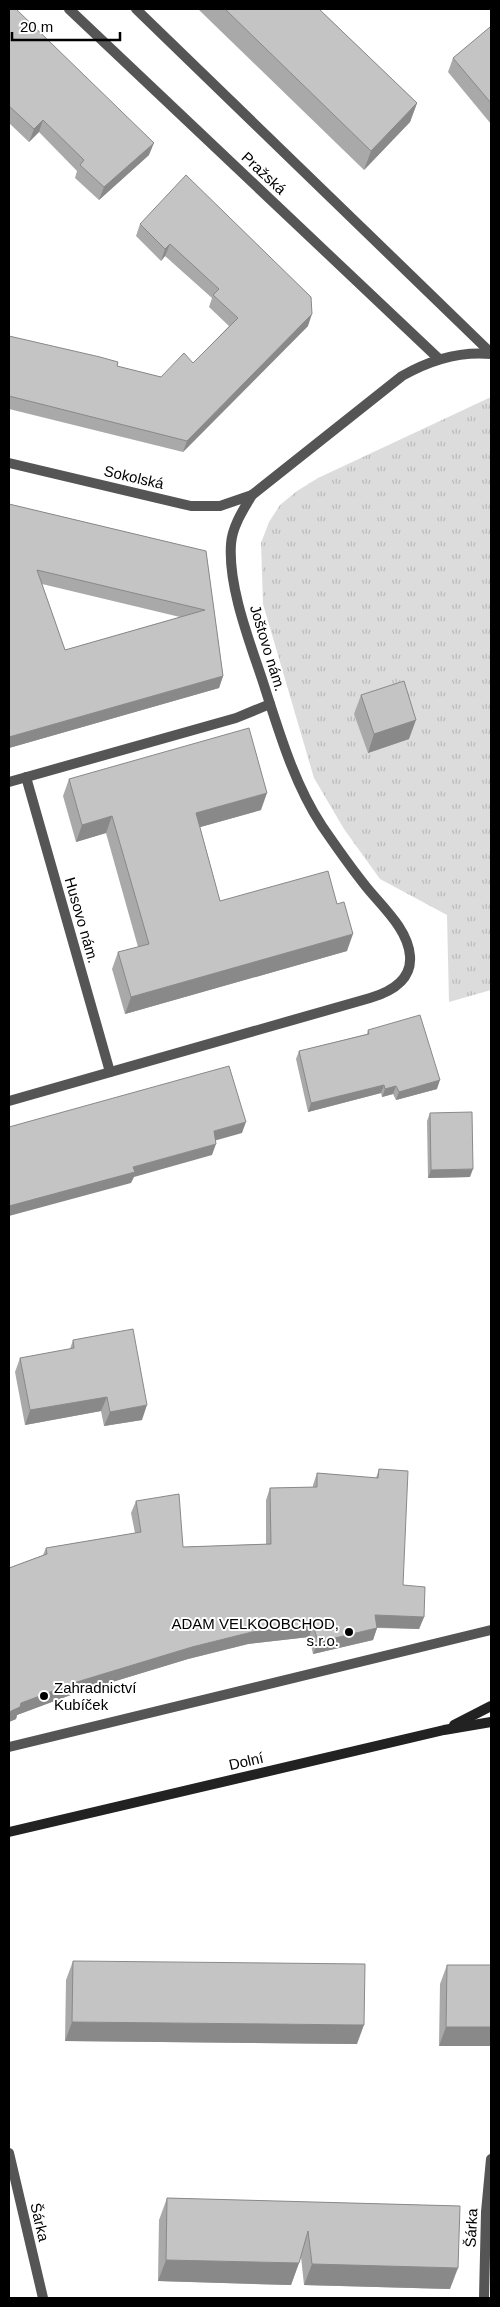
<svg xmlns="http://www.w3.org/2000/svg" width="500" height="2307" font-family="Arial,sans-serif">
<style>
.grass{fill:url(#grass-tufts)}
.lines{fill:none;stroke-linecap:round;stroke-linejoin:round}
.lane{stroke:#555;stroke-width:10}
.street{stroke:#555;stroke-width:10}
.secondary{stroke:#222;stroke-width:10}
.wall{fill:#a9a9a9;fill-rule:evenodd}
.shaded-wall{fill:#898989}
.building{fill:#c4c4c4;stroke:#898989;fill-rule:evenodd}
.poi-dot{fill:#000;stroke:#fff;stroke-width:2}
.labels{text-anchor:middle;dominant-baseline:central;stroke-width:4;stroke-linejoin:round;paint-order:stroke}
.street-label{font-size:15px;fill:#000;stroke:#fff}
.poi-label{font-size:15px;fill:#000;stroke:#fff;text-anchor:end}
</style>
<defs>
<pattern id="grass-tufts" width="24" height="20" patternUnits="userSpaceOnUse" patternTransform="scale(1.25)"><rect width="24" height="20" fill="#dcdcdc"/><path d="M3 7l-1-3M5 7V3M7 7l1-3M15 17l-1-3M17 17v-4M19 17l1-3" fill="none" stroke="#bbb"/></pattern>
</defs>
<rect width="100%" height="100%" fill="#fff"/>
<polygon class="grass" points="491,397 491,990 449,1002 447,915 380,879 344,829 314,778 263,604 261,543 269,522 280,505 297,491 318,478"/>
<g class="lines">
<polyline class="lane" points="9,1747 491,1630"/>
<g class="street">
<polyline points="69,9 439,359"/>
<polyline points="136,9 491,353"/>
<polyline points="9,463 191,506 220,506 252,495"/>
<polyline points="26,777 110,1072"/>
<polyline points="9,782 236,718 270,704"/>
<path d="M 9,1101 L 370,998 C 390,992 412,981 410,956 C 408,928 380,905 364,884 C 349,865 335,845 322,826 C 293,782 278,728 262,679 C 249,640 228,586 231,544 C 232,527 243,510 252,495 L 402,376 C 430,360 459,351 491,354"/>
<polyline points="9,2153 43,2298"/>
<polyline points="484,2298 486,2212 491,2159"/>
</g>
<g class="secondary">
<polyline points="454,1725 491,1706"/>
<polyline points="9,1832 444,1730 491,1722"/>
</g>
</g>
<g class="wall">
<polygon points="9,9 149,155 99,200 75,178 77,171 39,132 29,142 9,123"/>
<polygon points="198,9 319,9 417,103 410,122 364,170"/>
<polygon points="491,28 491,124 448,72 453,58"/>
<polygon points="140,224 308,326 183,452 9,409 9,336 117,366 161,377 193,363 229,326 209,307 212,298 165,256 161,261 136,236"/>
<path d="M 9,504 L 206,551 L 223,676 L 219,688 L 9,748 ZM 42,584 L 180,617 L 65,650 Z"/>
<polygon points="361,695 409,739 368,753 354,714"/>
<polygon points="69,779 261,810 200,827 220,901 347,951 125,1014 112,969 118,952 138,947 106,833 76,842 63,796"/>
<polygon points="368,1030 437,1089 396,1100 393,1094 382,1097 381,1093 308,1112 296,1059 299,1051 367,1034"/>
<polygon points="430,1113 470,1177 428,1178 427,1121"/>
<polygon points="73,1340 142,1420 104,1426 101,1411 25,1425 15,1372 20,1358 70,1349"/>
<polygon points="379,1469 403,1585 424,1617 419,1629 377,1628 373,1640 313,1654 309,1637 248,1644 188,1659 76,1693 17,1715 16,1719 9,1722 9,1568 43,1555 46,1548 135,1533 131,1513 136,1501 183,1547 266,1544 266,1500 270,1488 313,1487 313,1485 317,1473 376,1478"/>
<polygon points="73,1961 357,2044 65,2041 66,1980"/>
<polygon points="447,1965 491,1965 439,2046 440,1984"/>
<polygon points="167,2198 460,2206 450,2289 304,2285 301,2257 291,2285 158,2281 159,2220"/>
</g>
<g class="shaded-wall">
<polygon points="417,103 410,122 364,170 371,151"/>
<polygon points="43,120 39,132 29,142 34,129"/>
<polygon points="154,143 149,155 99,200 104,187"/>
<polygon points="170,244 165,256 161,261 165,249"/>
<polygon points="312,314 308,326 183,452 187,441"/>
<polygon points="223,676 219,688 9,748 9,737"/>
<polygon points="416,720 409,739 368,753 374,734"/>
<polygon points="267,793 261,810 190,830 196,813"/>
<polygon points="112,816 106,833 76,842 82,825"/>
<polygon points="353,934 347,951 125,1014 131,997"/>
<polygon points="440,1080 437,1089 396,1100 399,1092"/>
<polygon points="384,1085 381,1093 308,1112 311,1103"/>
<polygon points="396,1086 393,1094 382,1097 385,1089"/>
<polygon points="246,1122 242,1133 210,1142 214,1131"/>
<polygon points="216,1144 212,1155 134,1177 131,1183 9,1216 9,1206 133,1167"/>
<polygon points="473,1169 470,1177 428,1178 431,1170"/>
<polygon points="107,1397 101,1411 25,1425 30,1410"/>
<polygon points="147,1405 142,1420 104,1426 110,1412"/>
<polygon points="375,1615 424,1617 419,1629 370,1627"/>
<polygon points="313,1625 309,1637 248,1644 188,1659 76,1693 17,1715 16,1719 9,1722 9,1712 21,1703 80,1681 192,1647 252,1632"/>
<polygon points="377,1628 373,1640 313,1654 318,1642"/>
<polygon points="72,2022 364,2025 357,2044 65,2041"/>
<polygon points="446,2027 491,2027 491,2046 439,2046"/>
<polygon points="166,2260 299,2263 291,2285 158,2281"/>
<polygon points="312,2264 458,2268 450,2289 304,2285"/>
</g>
<g class="building">
<polygon points="9,9 16,9 154,143 104,187 80,165 84,160 43,120 34,129 9,106"/>
<polygon points="225,9 319,9 417,103 371,151"/>
<polygon points="490,27 491,28 491,103 453,58"/>
<polygon points="186,175 311,297 312,314 187,441 9,396 9,336 100,357 118,362 117,366 161,377 184,353 193,363 238,318 213,295 219,289 170,244 165,249 140,224"/>
<path d="M 9,504 L 206,551 L 223,676 L 9,737 ZM 37,570 L 205,610 L 65,650 Z"/>
<polygon points="404,681 416,720 374,734 361,695"/>
<polygon points="249,728 267,793 196,813 220,901 328,871 337,904 344,902 353,934 131,997 118,952 149,944 112,816 82,825 69,779"/>
<polygon points="420,1015 440,1080 399,1092 396,1086 385,1089 384,1085 311,1103 299,1051 369,1034 368,1030"/>
<polygon points="229,1066 246,1122 214,1131 216,1144 133,1167 135,1172 9,1206 9,1127"/>
<polygon points="472,1112 473,1169 431,1170 430,1113"/>
<polygon points="133,1329 147,1405 110,1412 107,1397 30,1410 20,1358 74,1348 73,1340"/>
<polygon points="379,1469 408,1471 403,1585 425,1587 424,1617 375,1615 377,1628 318,1642 313,1625 252,1632 192,1647 80,1681 21,1703 20,1707 9,1712 9,1568 47,1554 46,1548 141,1532 136,1501 179,1494 183,1547 271,1544 270,1488 317,1487 317,1473 378,1478"/>
<polygon points="73,1961 365,1964 364,2025 72,2022"/>
<polygon points="447,1965 491,1965 491,2027 446,2027"/>
<polygon points="167,2198 460,2206 458,2268 312,2264 308,2231 299,2263 166,2260"/>
</g>
<g class="poi-dot">
<circle cx="349" cy="1632" r="5"/>
<circle cx="44" cy="1696" r="5"/>
</g>
<g class="labels">
<g class="street-label">
<text transform="translate(264 173) rotate(43)">Pražská</text>
<text transform="translate(134 477) rotate(13)">Sokolská</text>
<text transform="translate(268 648) rotate(73)">Joštovo nám.</text>
<text transform="translate(82 920) rotate(74)">Husovo nám.</text>
<text transform="translate(246 1761) rotate(-13)">Dolní</text>
<text transform="translate(40 2222) rotate(77)">Šárka</text>
<text transform="translate(471 2228) rotate(-87)">Šárka</text>
</g>
<g class="poi-label">
<text x="339" y="1623">ADAM VELKOOBCHOD,<tspan x="339" dy="17">s.r.o.</tspan></text>
<text x="54" y="1687" text-anchor="start">Zahradnictví<tspan x="54" dy="17">Kubíček</tspan></text>
</g>
</g>
<rect width="500" height="2307" fill="none" stroke="#000000" stroke-width="20"/>
<path d="M12 32v8h108v-8" fill="none" stroke="#000000" stroke-width="2.5"/>
<text x="20" y="32" font-size="15" fill="#000000" stroke="#ffffff" stroke-width="4" paint-order="stroke">20 m</text>
</svg>
